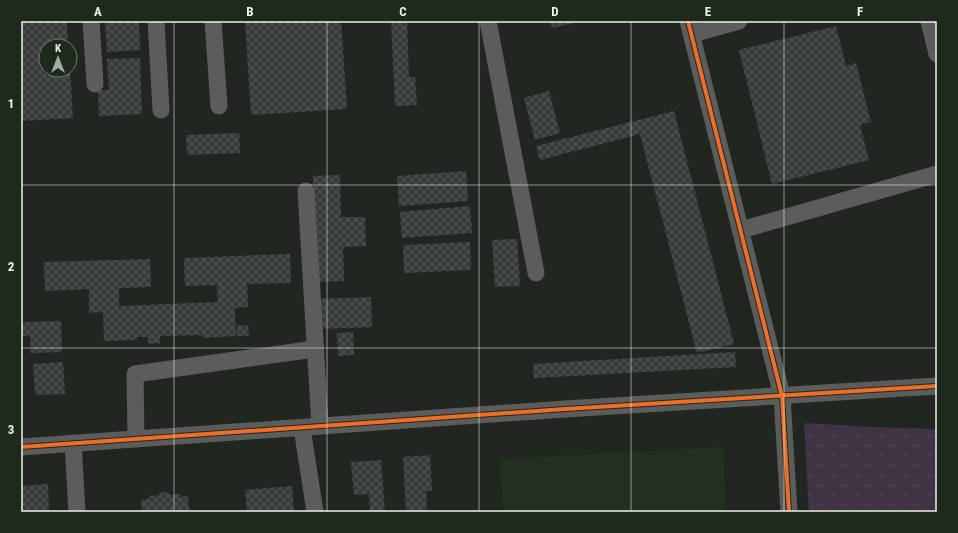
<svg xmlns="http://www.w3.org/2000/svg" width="958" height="533" font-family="'Roboto Condensed',sans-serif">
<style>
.built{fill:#232f21}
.grass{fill:url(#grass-tufts)}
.building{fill:url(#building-cross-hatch)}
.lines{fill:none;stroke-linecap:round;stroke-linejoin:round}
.minor{stroke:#5b5d5b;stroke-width:17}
.cycleway-casing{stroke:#20291e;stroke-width:6}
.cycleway{stroke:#ee6e29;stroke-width:4}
.grid{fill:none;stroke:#ebf1ea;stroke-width:1;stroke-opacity:0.55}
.neatline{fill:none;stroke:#ebf1ea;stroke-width:1.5}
.grid-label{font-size:13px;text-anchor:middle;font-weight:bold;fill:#ebf1ea}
</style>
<defs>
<pattern id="grass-tufts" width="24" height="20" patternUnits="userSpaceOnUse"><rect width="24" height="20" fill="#3e3444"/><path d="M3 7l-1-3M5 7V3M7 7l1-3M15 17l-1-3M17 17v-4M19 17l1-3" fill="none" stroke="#514856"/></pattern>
<pattern id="building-cross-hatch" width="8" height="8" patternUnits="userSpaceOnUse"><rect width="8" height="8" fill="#383c38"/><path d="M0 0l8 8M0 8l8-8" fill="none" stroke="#555955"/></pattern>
</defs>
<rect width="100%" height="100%" fill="#212621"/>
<polygon class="built" points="723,447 726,512 503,512 500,459"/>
<polygon class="grass" points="804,423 871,427 937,429 937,512 809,512"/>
<g class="building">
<polygon points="21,21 67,21 68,46 46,46 46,70 70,70 73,118 21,121"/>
<polygon points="105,21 139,21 140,50 107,52"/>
<polygon points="245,21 341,21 347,109 251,115"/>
<polygon points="391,21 407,21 409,77 415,77 417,105 395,106"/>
<polygon points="550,21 579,21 579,22 552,28"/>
<polygon points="836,26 846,66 856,63 871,122 860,125 869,160 772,184 739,50"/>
<polygon points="140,58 142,114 99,116 98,90 109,90 107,59"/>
<polygon points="549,91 560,133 535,140 524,98"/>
<polygon points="674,111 734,344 697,353 640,134 540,160 536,146"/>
<polygon points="239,133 240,153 187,155 186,135"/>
<polygon points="466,171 468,201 399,206 397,176"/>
<polygon points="340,175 341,217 365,217 366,246 343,247 344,281 316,282 313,176"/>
<polygon points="470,206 472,233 402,238 400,212"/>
<polygon points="517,239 520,286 495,287 492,240"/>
<polygon points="470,242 471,270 404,273 403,245"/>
<polygon points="290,254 291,283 247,284 248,307 235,308 236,336 202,338 202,335 160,336 160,343 148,344 148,337 137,337 137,340 104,341 103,312 89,313 89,289 45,291 44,262 150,259 151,287 119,288 119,306 218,302 217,285 185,286 184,258"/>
<polygon points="371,297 372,327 318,329 317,299"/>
<polygon points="61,321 62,352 31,353 30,336 21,336 21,322"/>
<polygon points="248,325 249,336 237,336 237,326"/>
<polygon points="353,332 354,355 338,356 337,333"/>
<polygon points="735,352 736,367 534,378 533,364"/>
<polygon points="63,362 65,394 35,395 33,364"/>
<polygon points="430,455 432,491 426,491 427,512 406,512 403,457"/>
<polygon points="381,460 385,512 370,512 369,494 354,495 351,462"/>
<polygon points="48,484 49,512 21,512 21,486"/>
<polygon points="292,486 294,512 247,512 245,490"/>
<polygon points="169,492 170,495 180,494 180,497 188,496 189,512 142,512 141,500 149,499 149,496 160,495 159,493"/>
</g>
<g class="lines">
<g class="minor">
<polyline points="91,21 95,84"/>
<polyline points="156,21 161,110"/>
<polyline points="213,21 219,106"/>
<polyline points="488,21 536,273"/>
<polyline points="688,21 782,396 789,512"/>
<polyline points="929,21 937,54"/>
<polyline points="692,34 739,21"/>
<polyline points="306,191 320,426"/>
<polyline points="741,230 937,174"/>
<polyline points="302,428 315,512"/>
<polyline points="136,439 135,374 315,349"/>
<polyline points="73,443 77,512"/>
<polyline points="21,447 565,409 937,386"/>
</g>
<g class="cycleway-casing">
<g id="cycleway">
<polyline points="688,21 782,396 789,512"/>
<polyline points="21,447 565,409 937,386"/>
</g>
</g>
<use href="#cycleway" class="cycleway"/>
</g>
<path class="grid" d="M 174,21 L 174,512M 327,21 L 327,512M 479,21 L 479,512M 631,21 L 631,512M 784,21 L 784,512M 21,185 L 937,185M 21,348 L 937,348"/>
<rect width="958" height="533" fill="none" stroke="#20291e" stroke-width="44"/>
<g transform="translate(58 58)"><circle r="19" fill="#20291e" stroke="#717970"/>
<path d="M0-3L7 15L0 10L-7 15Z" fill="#a4aaa4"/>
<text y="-6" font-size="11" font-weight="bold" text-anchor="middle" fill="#ebf1ea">K</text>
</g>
<rect x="22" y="22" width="914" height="489" class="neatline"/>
<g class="grid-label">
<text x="98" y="16">A</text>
<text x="250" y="16">B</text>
<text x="403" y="16">C</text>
<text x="555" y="16">D</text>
<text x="708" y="16">E</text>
<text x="860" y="16">F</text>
<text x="11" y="108">1</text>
<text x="11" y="271">2</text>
<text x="11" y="434">3</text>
</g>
</svg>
